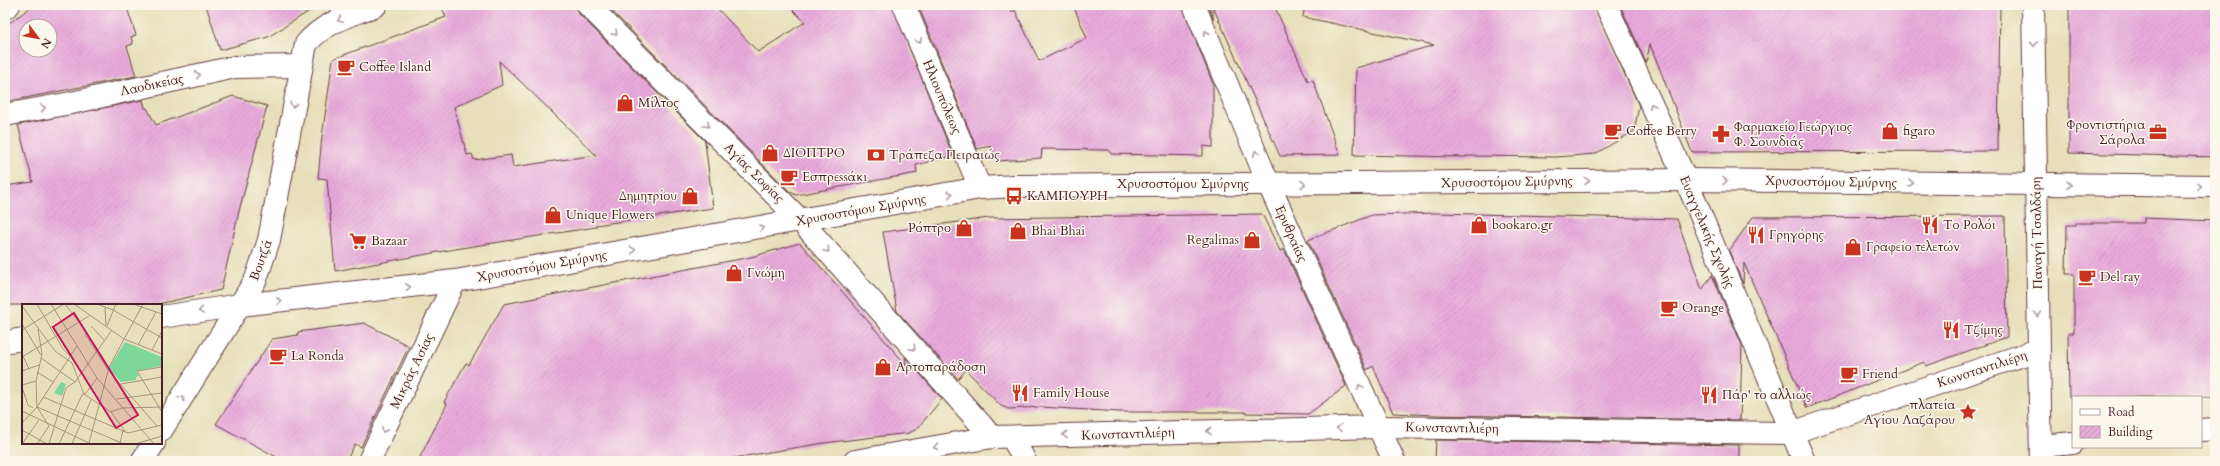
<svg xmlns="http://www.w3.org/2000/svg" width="2220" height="466" font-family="Cardo,serif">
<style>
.building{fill:url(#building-hatch);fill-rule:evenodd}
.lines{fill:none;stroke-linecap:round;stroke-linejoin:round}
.street-casing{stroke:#623c40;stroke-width:24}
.secondary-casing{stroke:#623c40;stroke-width:24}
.street{stroke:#fff;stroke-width:22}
.secondary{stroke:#fff;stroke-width:22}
.oneway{stroke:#ae9aa0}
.labels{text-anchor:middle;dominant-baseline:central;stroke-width:3;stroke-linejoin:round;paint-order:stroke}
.poi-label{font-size:13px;fill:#4a1f2b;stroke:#fbf7ec;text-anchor:start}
.street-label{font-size:13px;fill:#4a1f2b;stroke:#fbf7ec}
.inset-road{fill:none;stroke:#a89281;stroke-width:1}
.view{fill:#c2185b;fill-opacity:0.15;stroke:#c2185b;stroke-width:2}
.inset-edge{fill:none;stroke:#4a1f2b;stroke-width:2}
</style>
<defs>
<pattern id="building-hatch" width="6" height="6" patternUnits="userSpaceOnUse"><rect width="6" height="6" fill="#e8aadb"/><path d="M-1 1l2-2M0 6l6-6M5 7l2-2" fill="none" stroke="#c892bc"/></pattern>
</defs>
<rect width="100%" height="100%" fill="#fbf7ec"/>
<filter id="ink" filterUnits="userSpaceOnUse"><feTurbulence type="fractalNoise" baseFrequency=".025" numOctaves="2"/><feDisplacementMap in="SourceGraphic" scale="8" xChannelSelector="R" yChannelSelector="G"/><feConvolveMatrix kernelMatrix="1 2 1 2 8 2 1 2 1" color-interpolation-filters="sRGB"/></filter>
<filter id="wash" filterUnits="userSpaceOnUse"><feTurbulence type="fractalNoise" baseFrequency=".012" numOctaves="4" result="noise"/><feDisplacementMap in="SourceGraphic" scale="16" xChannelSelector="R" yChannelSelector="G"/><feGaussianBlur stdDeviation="0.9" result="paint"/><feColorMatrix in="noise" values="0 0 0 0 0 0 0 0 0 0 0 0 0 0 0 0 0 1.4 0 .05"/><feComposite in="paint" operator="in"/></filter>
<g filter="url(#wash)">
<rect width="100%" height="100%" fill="#e7dfba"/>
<g id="blocks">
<g class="building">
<path d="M 34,5 L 126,5 L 136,35 L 131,37 L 133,44 L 127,46 L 136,76 L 5,102 L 5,26 ZM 26,26 L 50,26 L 50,50 L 26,50 Z"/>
<polygon points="206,5 319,5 268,37 220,50"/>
<path d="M 441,5 L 576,5 L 579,14 L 705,141 L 713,208 L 596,225 L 596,227 L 455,249 L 335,271 L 327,179 L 318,178 L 322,137 L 333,59 L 446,17 ZM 499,61 L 519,80 L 596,155 L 513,167 L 511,155 L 474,160 L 472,154 L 467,155 L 454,107 L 502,85 Z"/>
<polygon points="606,5 714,5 758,52 805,22 788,5 892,5 953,156 916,165 917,173 796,195 789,191"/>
<polygon points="918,5 1009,5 1012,12 1015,10 1039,61 1087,38 1073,5 1182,5 1213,84 1213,147 1203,146 1203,156 1111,154 1109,150 1042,149 1041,158 998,161 990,146 977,149"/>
<polygon points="1208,5 1274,5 1308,81 1313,80 1340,155 1280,156 1213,7 1213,19"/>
<polygon points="1305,5 1594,5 1639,106 1634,131 1595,154 1556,157 1466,156 1466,157 1354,155 1356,68 1434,45 1303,17"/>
<polygon points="1620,5 2000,5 1998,151 1692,152 1650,44 1646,63"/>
<polygon points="2069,5 2215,5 2215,157 2069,153"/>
<polygon points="233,96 267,106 239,211 221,290 153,305 5,305 5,186 33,182 18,125 143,100 145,108 147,108 156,125"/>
<polygon points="1437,213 1677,219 1702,290 1712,275 1742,345 1740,420 1436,415 1393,413 1373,366 1367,370 1308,240 1372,215"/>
<polygon points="1262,214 1280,251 1284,249 1346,386 1308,414 1245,413 1245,412 1120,412 1041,407 1009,409 1001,406 966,370 958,379 897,311 883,232 989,218"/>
<polygon points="2005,216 2007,337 1926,366 1924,362 1807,408 1744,263 1743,284 1729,251 1753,217"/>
<polygon points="2144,218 2215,221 2215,397 2069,397 2068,333 2074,333 2074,274 2066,274 2067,225 2076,225 2076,223 2144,223"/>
<polygon points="800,243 906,365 905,357 942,399 917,429 909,433 824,443 716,461 418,461 447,404 444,402 466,363 469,365 504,304 751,257"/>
<polygon points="364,323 409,346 361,447 355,444 346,461 284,461 216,424 272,339 298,335 298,332"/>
<polygon points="1436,440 1739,445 1739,461 1435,461"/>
</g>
</g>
</g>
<g filter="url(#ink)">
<use href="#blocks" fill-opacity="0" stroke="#623c40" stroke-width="1"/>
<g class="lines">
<g class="street-casing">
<g id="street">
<polyline points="904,5 980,188"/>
<polyline points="1194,5 1269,185 1394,461"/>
<polyline points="1606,5 1686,180 1804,461"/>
<polyline points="2033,5 2041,461"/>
<polyline points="5,8 9,5"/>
<polyline points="5,115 71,103 235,67 300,66"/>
<polyline points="801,221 992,437"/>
<polyline points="2201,430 2215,429"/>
<polyline points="1012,437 1025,461"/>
<polyline points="2041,446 2073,443"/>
<polyline points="369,461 455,281"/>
<polyline points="855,461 992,437 1378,427 1791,433 2038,350"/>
</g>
</g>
<g class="secondary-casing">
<g id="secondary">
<polyline points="588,5 801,221"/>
<polyline points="161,317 240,305 455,281 980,188 1016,186 1686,180 2215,186"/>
<polyline points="5,342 23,339"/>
<path d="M 161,431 L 256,279 L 269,240 L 306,44 C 323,23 351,15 376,5"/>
<polyline points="142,461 154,443"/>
</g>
</g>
<use href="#street" class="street"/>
<use href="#secondary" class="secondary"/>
</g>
<defs><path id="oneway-chevron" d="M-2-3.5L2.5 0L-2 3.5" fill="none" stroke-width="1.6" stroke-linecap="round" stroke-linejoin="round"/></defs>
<g class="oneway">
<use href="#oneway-chevron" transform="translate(340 20) rotate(155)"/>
<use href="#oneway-chevron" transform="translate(615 33) rotate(45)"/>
<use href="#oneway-chevron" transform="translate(1206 33) rotate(-113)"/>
<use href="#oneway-chevron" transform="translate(919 41) rotate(67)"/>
<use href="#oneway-chevron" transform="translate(2034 44) rotate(89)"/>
<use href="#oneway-chevron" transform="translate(198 75) rotate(-12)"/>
<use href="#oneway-chevron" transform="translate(293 105) rotate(100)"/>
<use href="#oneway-chevron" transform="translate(1652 106) rotate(-115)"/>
<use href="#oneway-chevron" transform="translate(43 108) rotate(-10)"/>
<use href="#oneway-chevron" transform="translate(707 125) rotate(45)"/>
<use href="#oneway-chevron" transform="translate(1256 153) rotate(-113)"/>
<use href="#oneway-chevron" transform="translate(1587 181) rotate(-1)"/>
<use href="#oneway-chevron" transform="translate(1725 181) rotate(1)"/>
<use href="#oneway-chevron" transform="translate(1911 183) rotate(1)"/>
<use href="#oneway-chevron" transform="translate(1303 184) rotate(-1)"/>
<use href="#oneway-chevron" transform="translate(2069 185) rotate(1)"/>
<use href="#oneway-chevron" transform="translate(2199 186) rotate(1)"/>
<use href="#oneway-chevron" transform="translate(950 194) rotate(-10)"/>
<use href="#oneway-chevron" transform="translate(761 228) rotate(-10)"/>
<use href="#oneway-chevron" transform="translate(633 250) rotate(-10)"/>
<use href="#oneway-chevron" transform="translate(827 250) rotate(49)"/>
<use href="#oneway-chevron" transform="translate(408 287) rotate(-6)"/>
<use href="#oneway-chevron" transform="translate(279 301) rotate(-6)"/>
<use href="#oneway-chevron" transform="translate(201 311) rotate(171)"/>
<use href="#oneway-chevron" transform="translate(2038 314) rotate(89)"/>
<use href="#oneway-chevron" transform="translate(913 348) rotate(49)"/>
<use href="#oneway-chevron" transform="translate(1360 387) rotate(-114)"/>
<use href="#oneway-chevron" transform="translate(182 398) rotate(-58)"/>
<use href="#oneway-chevron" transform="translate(1339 428) rotate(178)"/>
<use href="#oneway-chevron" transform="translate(384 430) rotate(116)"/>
<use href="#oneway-chevron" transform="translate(1209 431) rotate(178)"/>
<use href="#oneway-chevron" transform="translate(1065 435) rotate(178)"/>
<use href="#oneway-chevron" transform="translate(936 447) rotate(170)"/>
</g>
</g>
<defs>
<g id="cafe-bare" transform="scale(1.38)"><path d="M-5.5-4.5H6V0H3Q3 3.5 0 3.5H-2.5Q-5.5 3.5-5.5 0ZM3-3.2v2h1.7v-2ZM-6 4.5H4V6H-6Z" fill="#c8321e" stroke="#fbf7ec" stroke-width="2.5" paint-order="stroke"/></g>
<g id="shop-bare" transform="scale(1.38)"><path d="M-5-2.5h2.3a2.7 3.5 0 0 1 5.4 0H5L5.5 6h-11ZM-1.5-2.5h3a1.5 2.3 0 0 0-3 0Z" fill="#c8321e" stroke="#fbf7ec" stroke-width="2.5" paint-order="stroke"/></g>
<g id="office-bare" transform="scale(1.38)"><path d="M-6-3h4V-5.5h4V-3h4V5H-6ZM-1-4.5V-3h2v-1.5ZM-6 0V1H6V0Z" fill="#c8321e" stroke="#fbf7ec" stroke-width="2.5" paint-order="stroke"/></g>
<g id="pharmacy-bare" transform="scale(1.38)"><path d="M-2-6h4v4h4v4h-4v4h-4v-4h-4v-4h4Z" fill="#c8321e" stroke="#fbf7ec" stroke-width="2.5" paint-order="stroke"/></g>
<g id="bank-bare" transform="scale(1.38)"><path d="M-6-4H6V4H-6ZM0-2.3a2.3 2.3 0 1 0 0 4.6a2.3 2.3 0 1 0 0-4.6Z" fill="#c8321e" stroke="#fbf7ec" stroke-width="2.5" paint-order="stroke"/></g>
<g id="bus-bare" transform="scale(1.38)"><path d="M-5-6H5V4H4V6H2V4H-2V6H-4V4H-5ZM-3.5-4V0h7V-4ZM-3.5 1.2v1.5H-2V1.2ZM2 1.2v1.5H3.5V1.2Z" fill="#c8321e" stroke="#fbf7ec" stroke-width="2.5" paint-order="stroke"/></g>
<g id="restaurant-bare" transform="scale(1.38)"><path d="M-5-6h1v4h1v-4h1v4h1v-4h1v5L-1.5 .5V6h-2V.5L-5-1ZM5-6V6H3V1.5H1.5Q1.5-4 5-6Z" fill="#c8321e" stroke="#fbf7ec" stroke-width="2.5" paint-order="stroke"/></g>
<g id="supermarket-bare" transform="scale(1.38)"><path d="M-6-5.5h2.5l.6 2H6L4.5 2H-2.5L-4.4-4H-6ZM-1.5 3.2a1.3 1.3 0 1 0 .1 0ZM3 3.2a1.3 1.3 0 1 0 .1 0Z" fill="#c8321e" stroke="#fbf7ec" stroke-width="2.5" paint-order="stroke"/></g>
<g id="sight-bare" transform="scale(1.38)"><path d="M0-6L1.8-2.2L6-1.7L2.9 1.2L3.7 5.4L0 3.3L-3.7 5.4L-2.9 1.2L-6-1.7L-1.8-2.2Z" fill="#c8321e" stroke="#fbf7ec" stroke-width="2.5" paint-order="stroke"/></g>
</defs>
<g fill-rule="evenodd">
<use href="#cafe-bare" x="346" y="67"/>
<use href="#shop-bare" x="625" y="103"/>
<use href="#cafe-bare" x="1613" y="131"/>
<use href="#shop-bare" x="1890" y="131"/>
<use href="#office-bare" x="2158" y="132"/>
<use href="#pharmacy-bare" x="1721" y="134"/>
<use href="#shop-bare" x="770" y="153"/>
<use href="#bank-bare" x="876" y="155"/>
<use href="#cafe-bare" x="789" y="177"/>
<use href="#shop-bare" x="690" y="196"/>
<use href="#bus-bare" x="1014" y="196"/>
<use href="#shop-bare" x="553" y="215"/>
<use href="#shop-bare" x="1479" y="225"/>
<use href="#restaurant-bare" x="1930" y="225"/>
<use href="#shop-bare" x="964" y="228"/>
<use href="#shop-bare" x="1018" y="231"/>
<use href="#restaurant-bare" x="1756" y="235"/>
<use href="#shop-bare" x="1252" y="240"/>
<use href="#supermarket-bare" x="358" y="241"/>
<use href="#shop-bare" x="1853" y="247"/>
<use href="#shop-bare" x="734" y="273"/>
<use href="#cafe-bare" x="2087" y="277"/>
<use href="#cafe-bare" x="1669" y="308"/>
<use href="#restaurant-bare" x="1951" y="330"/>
<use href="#cafe-bare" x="278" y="356"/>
<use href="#shop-bare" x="883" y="367"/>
<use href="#cafe-bare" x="1849" y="374"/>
<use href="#restaurant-bare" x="1020" y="393"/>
<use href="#restaurant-bare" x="1709" y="395"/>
<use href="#sight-bare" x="1968" y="412"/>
</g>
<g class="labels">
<g class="poi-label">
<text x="359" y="67">Coffee Island</text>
<text x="638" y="103">Μίλτος</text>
<text x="2145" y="125" text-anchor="end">Φροντιστήρια<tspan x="2145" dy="15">Σάρολα</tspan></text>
<text x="1734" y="127">Φαρμακείο Γεώργιος<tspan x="1734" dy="15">Φ. Σουνδιάς</tspan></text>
<text x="1626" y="131">Coffee Berry</text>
<text x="1903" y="131">figaro</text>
<text x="783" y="153">ΔΙΟΠΤΡΟ</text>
<text x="889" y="155">Τράπεζα Πειραιώς</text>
<text x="802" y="177">Εσπρεssάκι</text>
<text x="677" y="196" text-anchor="end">Δημητρίου</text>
<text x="1027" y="196">ΚΑΜΠΟΥΡΗ</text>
<text x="566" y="215">Unique Flowers</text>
<text x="1492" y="225">bookaro.gr</text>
<text x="1943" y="225">Το Ρολόι</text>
<text x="951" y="228" text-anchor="end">Ρόπτρο</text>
<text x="1031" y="231">Bhai Bhai</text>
<text x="1769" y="235">Γρηγόρης</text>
<text x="1239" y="240" text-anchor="end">Regalinas</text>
<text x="371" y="241">Bazaar</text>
<text x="1866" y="247">Γραφείο τελετών</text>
<text x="747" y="273">Γνώμη</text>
<text x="2100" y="277">Del ray</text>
<text x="1682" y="308">Orange</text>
<text x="1964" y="330">Τζίμης</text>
<text x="291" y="356">La Ronda</text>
<text x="896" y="367">Αρτοπαράδοση</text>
<text x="1862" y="374">Friend</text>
<text x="1033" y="393">Family House</text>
<text x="1722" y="395">Πάρ' το αλλιώς</text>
<text x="1955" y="405" text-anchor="end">πλατεία<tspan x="1955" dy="15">Αγίου Λαζάρου</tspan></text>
</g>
<g class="street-label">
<text transform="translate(152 85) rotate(-12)">Λαοδικείας</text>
<text transform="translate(942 97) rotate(67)">Ηλιουπόλεως</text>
<text transform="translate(754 173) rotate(45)">Αγίας Σοφίας</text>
<text transform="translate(1507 182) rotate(-1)">Χρυσοστόμου Σμύρνης</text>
<text transform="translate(1831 182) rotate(1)">Χρυσοστόμου Σμύρνης</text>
<text x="1183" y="184">Χρυσοστόμου Σμύρνης</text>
<text transform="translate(861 210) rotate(-10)">Χρυσοστόμου Σμύρνης</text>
<text transform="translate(1707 232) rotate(67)">Ευαγγελικής Σχολής</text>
<text transform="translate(2037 233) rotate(-91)">Παναγή Τσαλδάρη</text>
<text transform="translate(1291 234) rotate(66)">Ερυθραίας</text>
<text transform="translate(261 260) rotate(-70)">Βουτζά</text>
<text transform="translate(542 266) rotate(-10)">Χρυσοστόμου Σμύρνης</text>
<text transform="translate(1982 369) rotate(-18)">Κωνσταντιλιέρη</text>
<text transform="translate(412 371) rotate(-64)">Μικράς Ασίας</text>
<text transform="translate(1452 428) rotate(1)">Κωνσταντιλιέρη</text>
<text transform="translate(1128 434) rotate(-2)">Κωνσταντιλιέρη</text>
</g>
</g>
<g transform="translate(22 304)">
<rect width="140" height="140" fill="#e7dfba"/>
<path d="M 103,38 L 140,53 L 140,62 L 114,67 L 117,72 L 114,73 L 114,76 L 99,78 L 87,64 ZM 39,78 L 44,80 L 40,92 L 32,89 Z" fill="#7ed69b"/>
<path class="inset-road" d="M 15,0 L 41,45 L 48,52M 29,0 L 75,74 L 132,140M 43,0 L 57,18M 52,0 L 102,35 L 140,50M 75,0 L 91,6 L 140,34M 111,0 L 140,10M 0,2 L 33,47 L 50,59 L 62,90 L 89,108M 83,3 L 84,21M 0,20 L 19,51M 69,22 L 83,37M 85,22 L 94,0M 16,25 L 20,50 L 14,77 L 15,103 L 27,122M 0,26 L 42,0M 63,30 L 86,66 L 135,122M 116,41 L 134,8M 130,46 L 140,27M 0,50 L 7,65M 0,53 L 67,12M 19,54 L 53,78 L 90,26M 140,63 L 115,67 L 140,108M 86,65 L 121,0M 0,67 L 17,61M 15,68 L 31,78M 99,80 L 140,73M 0,81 L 14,77M 0,83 L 6,101 L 11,104M 21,93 L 106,129 L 140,121M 95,95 L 140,89M 15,103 L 102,140M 0,107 L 69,140M 89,108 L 100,104 L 140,103M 89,108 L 103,127M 0,119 L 15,103 L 55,42M 0,126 L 25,140M 67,139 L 86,67M 98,139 L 101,126M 0,140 L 17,116M 15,140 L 27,122M 27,140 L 44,84 L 53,78M 37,140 L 60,91 L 64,89 L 75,74M 50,140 L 69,96M 113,140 L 140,132"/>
<path class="view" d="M 52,9 L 116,111 L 94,124 L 31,23 Z"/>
<rect width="140" height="140" class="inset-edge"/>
</g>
<rect width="2220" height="466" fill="none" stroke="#fbf7ec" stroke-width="20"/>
<rect x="2072" y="396" width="130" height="52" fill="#fbf7ec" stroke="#b4a19f"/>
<rect x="2080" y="409" width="20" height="6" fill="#ffffff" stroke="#b4a19f"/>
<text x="2108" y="416" font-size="12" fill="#4a1f2b">Road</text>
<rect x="2080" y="426" width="20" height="12" fill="url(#building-hatch)" stroke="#b4a19f"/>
<text x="2108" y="436" font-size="12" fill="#4a1f2b">Building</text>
<g transform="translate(38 38) rotate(122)"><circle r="19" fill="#fbf7ec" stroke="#b4a19f"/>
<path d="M0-3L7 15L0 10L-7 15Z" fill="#c8321e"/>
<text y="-6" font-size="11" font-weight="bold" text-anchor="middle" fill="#4a1f2b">N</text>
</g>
</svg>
